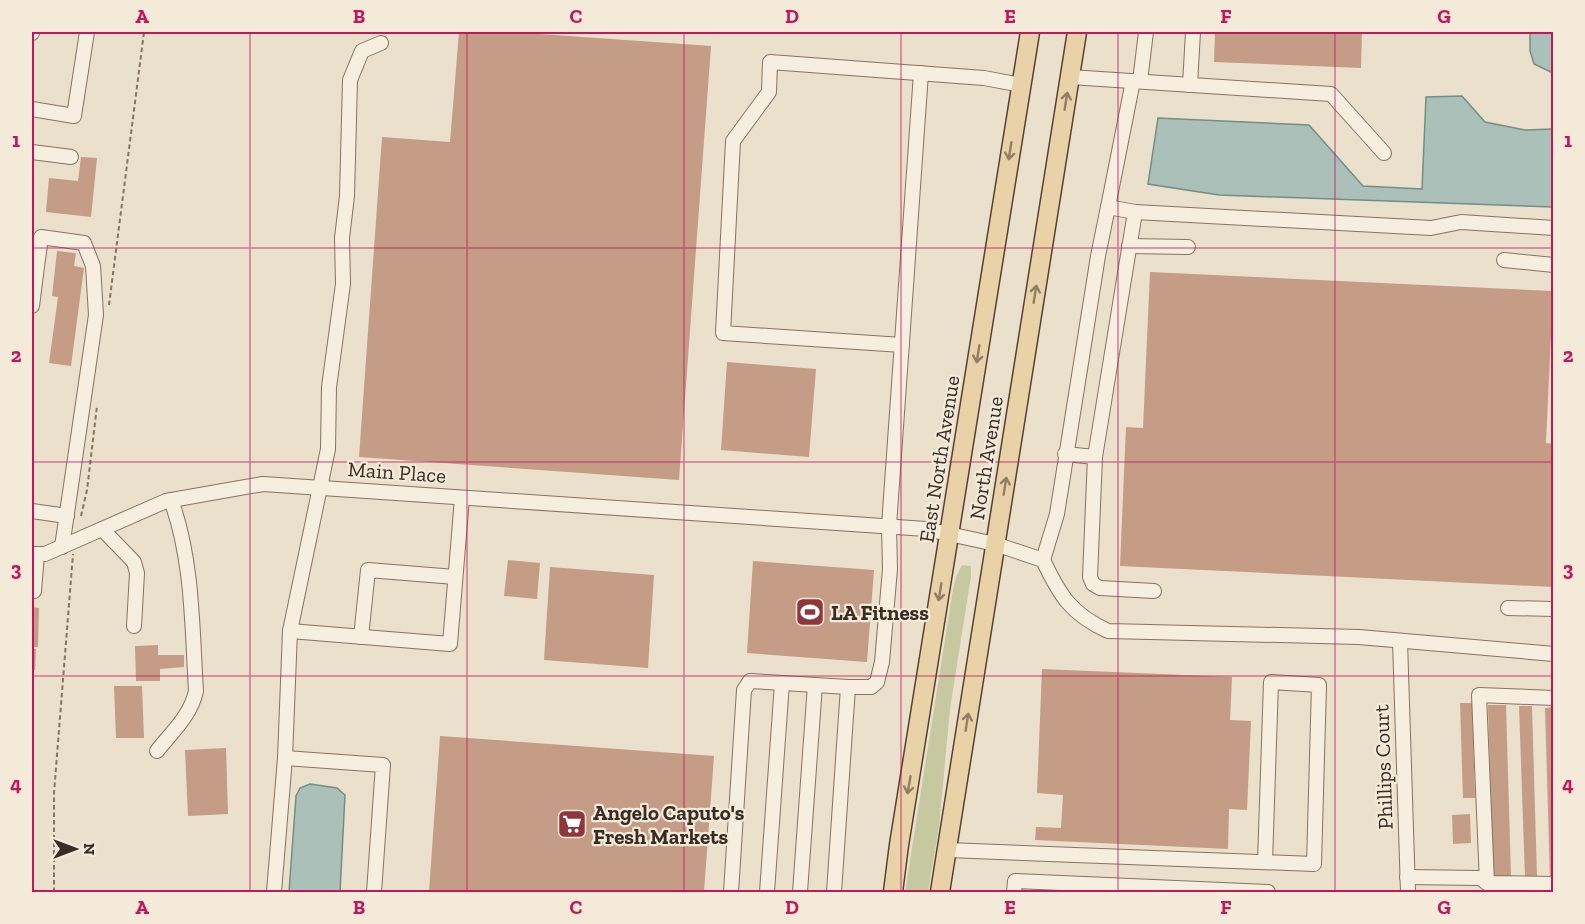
<svg xmlns="http://www.w3.org/2000/svg" width="1585" height="924" font-family="'Zilla Slab',serif">
<style>
.green{fill:#c6c8a0}
.water{fill:#abc0b9;stroke:#728e86;stroke-width:1.5}
.building{fill:#c59c86}
.lines{fill:none;stroke-linecap:round;stroke-linejoin:round}
.minor-casing{stroke:#867361;stroke-width:16}
.major-casing{stroke:#554234;stroke-width:21}
.path{stroke:#867361;stroke-width:2;stroke-dasharray:4.5 3;stroke-linecap:butt}
.minor{stroke:#f6eede;stroke-width:14}
.major{stroke:#e9d1a8;stroke-width:18}
.oneway{stroke:#917e66}
.grid{fill:none;stroke:#c2185b;stroke-width:1.5;stroke-opacity:0.55}
.labels{text-anchor:middle;dominant-baseline:central;stroke-width:4.5;stroke-linejoin:round;paint-order:stroke}
.street-label{font-size:21px;fill:#392c23;stroke:#f3eada}
.poi-label{font-size:21px;font-weight:bold;fill:#392c23;stroke:#f3eada;text-anchor:start}
.neatline{fill:none;stroke:#c2185b;stroke-width:2}
.grid-label{font-size:20px;text-anchor:middle;font-weight:bold;fill:#c2185b}
</style>
<rect width="100%" height="100%" fill="#ebe0cc"/>
<polygon class="green" points="962,565 971,566 971,576 950,709 939,827 928,892 905,892 953,589 956,577"/>
<g class="water">
<polygon points="1530,32 1553,32 1553,73 1534,64 1530,51"/>
<polygon points="1462,96 1485,122 1525,130 1553,129 1553,207 1219,195 1148,184 1158,118 1309,125 1363,186 1422,189 1426,97"/>
<polygon points="310,784 337,788 345,795 340,892 289,892 296,796 300,788"/>
</g>
<g class="building">
<polygon points="459,32 512,32 711,46 679,480 359,457 382,137 450,142"/>
<polygon points="1215,32 1362,32 1361,68 1214,62"/>
<polygon points="81,157 97,158 91,217 46,212 49,178 78,181"/>
<polygon points="57,251 76,253 74,266 84,268 71,366 49,363 58,297 52,296"/>
<polygon points="1150,272 1553,291 1546,443 1554,444 1554,587 1120,566 1126,427 1143,428"/>
<polygon points="727,362 816,369 809,457 721,450"/>
<polygon points="508,560 540,563 537,599 504,596"/>
<polygon points="753,561 874,570 867,662 747,653"/>
<polygon points="550,567 654,575 648,668 544,660"/>
<polygon points="32,607 39,608 38,647 32,647"/>
<polygon points="158,645 158,655 184,655 184,667 160,669 160,681 136,681 135,646"/>
<polygon points="32,649 36,649 35,670 32,670"/>
<polygon points="1042,669 1232,677 1230,720 1251,721 1247,810 1229,809 1228,849 1035,840 1036,827 1061,828 1063,795 1037,793"/>
<polygon points="114,686 142,686 144,738 116,738"/>
<polygon points="1460,703 1472,703 1475,798 1463,798"/>
<polygon points="1488,705 1506,705 1511,876 1493,877"/>
<polygon points="1519,706 1532,706 1537,877 1525,878"/>
<polygon points="1554,707 1554,879 1550,879 1545,708"/>
<polygon points="440,736 714,756 704,892 429,892"/>
<polygon points="226,748 228,814 188,816 185,750"/>
<polygon points="1470,814 1471,843 1453,844 1452,815"/>
</g>
<g class="lines">
<g class="minor-casing">
<g id="minor">
<polyline points="32,33 32,32"/>
<polyline points="1070,77 1331,94 1384,153"/>
<polyline points="1133,81 1108,207 1135,212 1431,228 1461,222 1554,228"/>
<polyline points="1140,81 1146,32"/>
<polyline points="1190,85 1193,32"/>
<polyline points="32,109 74,116 87,32"/>
<polyline points="32,152 71,157"/>
<polyline points="1135,212 1095,457 1090,577 1093,584 1100,588 1154,591"/>
<polyline points="1129,246 1188,247"/>
<polyline points="1504,260 1554,265"/>
<polyline points="32,273 36,274 41,237 84,243 93,266 96,315 62,547"/>
<polyline points="32,306 36,274"/>
<polyline points="902,345 723,333 733,141 769,92 770,62 984,78 1021,85"/>
<polyline points="1065,454 1095,457"/>
<polyline points="32,511 67,516"/>
<polyline points="102,529 134,562 137,573 134,626"/>
<path d="M 32,554 L 45,554 L 166,501 L 263,484 L 926,529 L 995,544 L 1043,560 C 1060,596 1071,614 1108,631 L 1359,637 L 1554,654"/>
<polyline points="1043,560 1057,514 1098,256 1108,207"/>
<polyline points="32,591 34,591 37,554"/>
<polyline points="1508,608 1554,609"/>
<polyline points="290,631 450,644 462,498"/>
<polyline points="361,637 368,570 455,577"/>
<polyline points="1400,641 1408,892"/>
<path d="M 157,751 C 172,732 191,715 196,691 C 192,628 193,560 171,500"/>
<polyline points="285,758 383,765 374,892"/>
<path d="M 947,850 C 1069,855 1191,860 1314,864 L 1319,685 L 1271,682 L 1265,862"/>
<polyline points="1407,877 1480,878 1487,883 1554,884"/>
<polyline points="1487,883 1479,695 1554,698"/>
<polyline points="274,892 285,758 290,631 328,449 329,387 343,284 342,238 347,196 350,80 362,51 381,43"/>
<polyline points="731,892 744,690 750,681 848,687"/>
<polyline points="767,892 782,683"/>
<polyline points="800,892 815,685"/>
<polyline points="834,892 848,687 871,687 877,682 882,662 890,569 889,526 921,73"/>
<polyline points="1014,892 1015,881 1268,892"/>
</g>
</g>
<g class="major-casing">
<g id="major">
<polyline points="893,892 899,845 1030,32"/>
<polyline points="940,892 1077,32"/>
</g>
</g>
<g class="path">
<polyline points="109,305 144,32"/>
<polyline points="81,516 87,490 97,406"/>
<polyline points="54,892 54,793 73,554"/>
</g>
<use href="#minor" class="minor"/>
<use href="#major" class="major"/>
</g>
<defs><path id="oneway-shaft" d="M-6 0H5M1.5-3L5.5 0L1.5 3" fill="none" stroke-width="1.6" stroke-linecap="round" stroke-linejoin="round" transform="scale(1.5)"/></defs>
<g class="oneway">
<use href="#oneway-shaft" transform="translate(1066 101) rotate(-81)"/>
<use href="#oneway-shaft" transform="translate(1010 151) rotate(99)"/>
<use href="#oneway-shaft" transform="translate(1035 294) rotate(-81)"/>
<use href="#oneway-shaft" transform="translate(978 354) rotate(99)"/>
<use href="#oneway-shaft" transform="translate(1005 486) rotate(-81)"/>
<use href="#oneway-shaft" transform="translate(940 592) rotate(99)"/>
<use href="#oneway-shaft" transform="translate(967 722) rotate(-81)"/>
<use href="#oneway-shaft" transform="translate(909 785) rotate(100)"/>
</g>
<path class="grid" d="M 250,32 L 250,892M 467,32 L 467,892M 684,32 L 684,892M 901,32 L 901,892M 1118,32 L 1118,892M 1335,32 L 1335,892M 32,248 L 1554,248M 32,462 L 1554,462M 32,676 L 1554,676"/>
<defs>
<g id="stadium-square" transform="scale(1.5)"><rect x="-9" y="-9" width="18" height="18" rx="4" fill="#8f373d" stroke="#f3eada"/><path d="M0-5a6.5 5 0 1 0 0 10a6.5 5 0 1 0 0-10ZM-3.5-1.8h7v3.6h-7Z" fill="#fff"/></g>
<g id="supermarket-square" transform="scale(1.5)"><rect x="-9" y="-9" width="18" height="18" rx="4" fill="#8f373d" stroke="#f3eada"/><path d="M-6-5.5h2.5l.6 2H6L4.5 2H-2.5L-4.4-4H-6ZM-1.5 3.2a1.3 1.3 0 1 0 .1 0ZM3 3.2a1.3 1.3 0 1 0 .1 0Z" fill="#fff"/></g>
</defs>
<g fill-rule="evenodd">
<use href="#stadium-square" x="810" y="612"/>
<use href="#supermarket-square" x="572" y="824"/>
</g>
<g class="labels">
<g class="street-label">
<text transform="translate(986 458) rotate(-81)">North Avenue</text>
<text transform="translate(939 459) rotate(-81)">East North Avenue</text>
<text transform="translate(397 472) rotate(4)">Main Place</text>
<text transform="translate(1383 767) rotate(-92)">Phillips Court</text>
</g>
<g class="poi-label">
<text x="831" y="612">LA Fitness</text>
<text x="593" y="812">Angelo Caputo's<tspan x="593" dy="24">Fresh Markets</tspan></text>
</g>
</g>
<rect width="1585" height="924" fill="none" stroke="#f3eada" stroke-width="66"/>
<g transform="translate(75 849) rotate(90)" stroke="#f3eada" stroke-width="4.5" paint-order="stroke">
<path d="M0-4.5L10 22L0 15L-10 22Z" fill="#392c23"/>
<text y="-9" font-size="16" font-weight="bold" text-anchor="middle" fill="#392c23">N</text>
</g>
<rect x="33" y="33" width="1519" height="858" class="neatline"/>
<g class="grid-label">
<text x="142" y="23">A</text>
<text x="359" y="23">B</text>
<text x="576" y="23">C</text>
<text x="792" y="23">D</text>
<text x="1010" y="23">E</text>
<text x="1226" y="23">F</text>
<text x="1444" y="23">G</text>
<text x="16" y="147">1</text>
<text x="1568" y="147">1</text>
<text x="16" y="362">2</text>
<text x="1568" y="362">2</text>
<text x="16" y="576">3</text>
<text x="1568" y="576">3</text>
<text x="16" y="791">4</text>
<text x="1568" y="791">4</text>
<text x="142" y="914">A</text>
<text x="359" y="914">B</text>
<text x="576" y="914">C</text>
<text x="792" y="914">D</text>
<text x="1010" y="914">E</text>
<text x="1226" y="914">F</text>
<text x="1444" y="914">G</text>
</g>
</svg>
